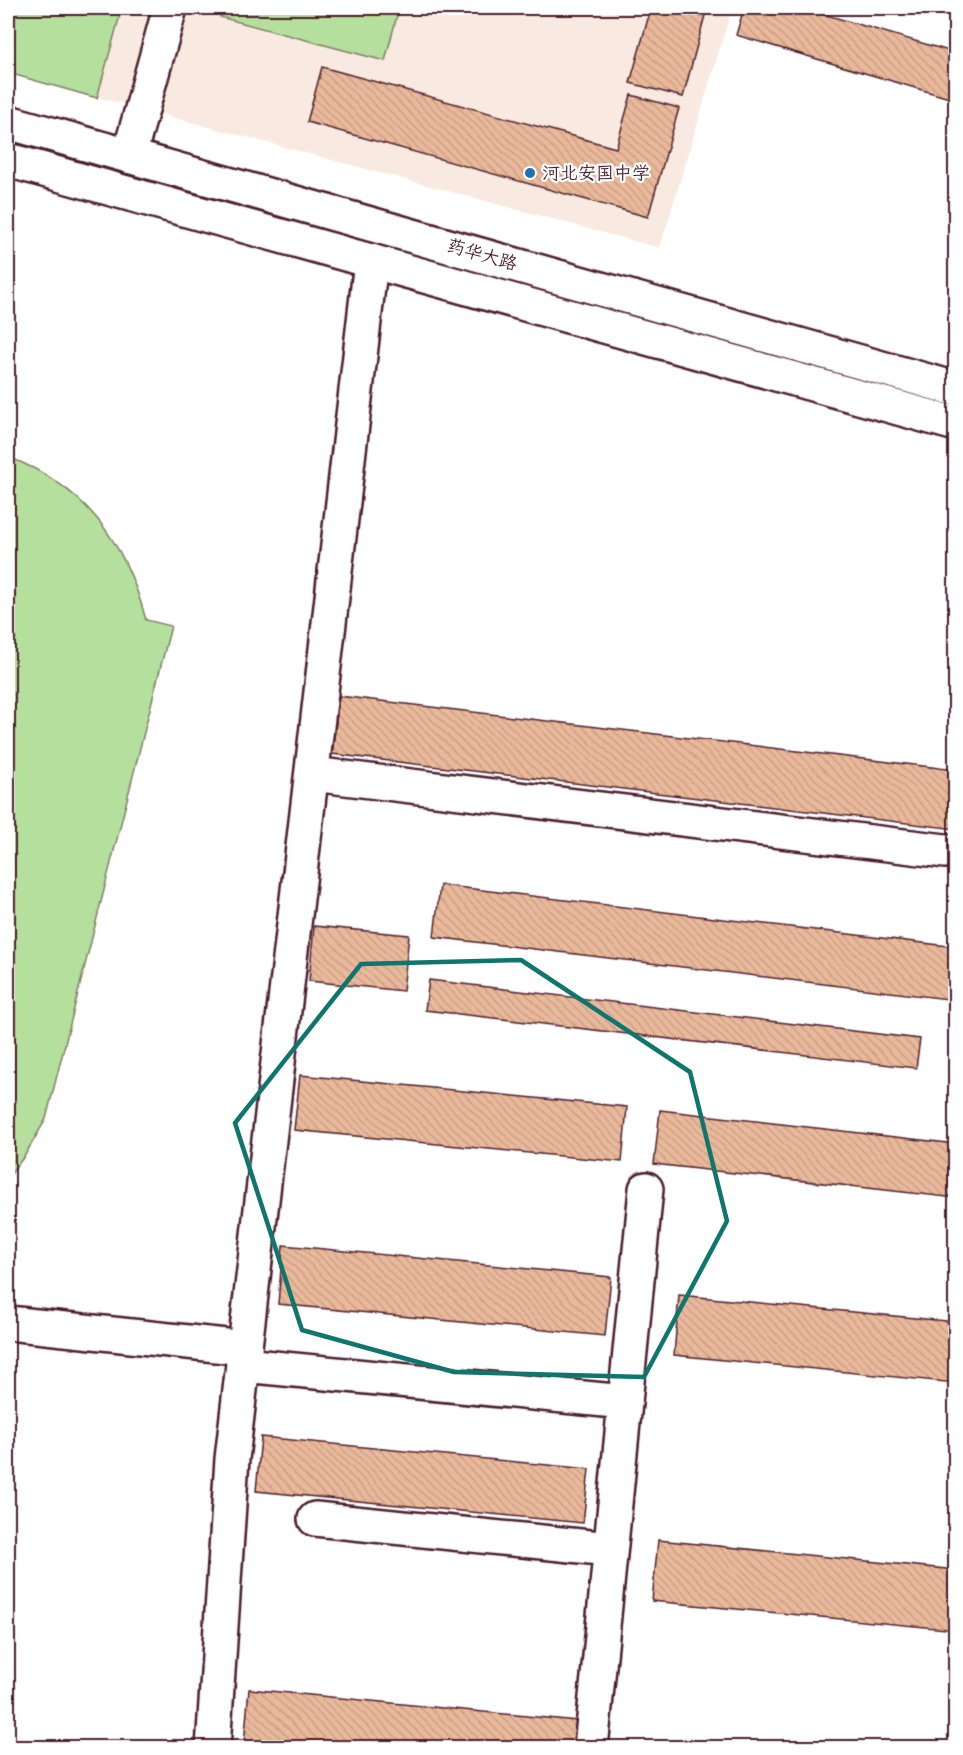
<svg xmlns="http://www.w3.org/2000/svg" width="963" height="1755" font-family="'Balsamiq Sans','LXGW WenKai TC',sans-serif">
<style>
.built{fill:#f9eae1}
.green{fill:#b4df9d;stroke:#7f7f64;stroke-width:1.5}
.building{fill:url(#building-back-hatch);stroke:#4a1f2b;stroke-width:1.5}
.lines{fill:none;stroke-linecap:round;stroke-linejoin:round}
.minor-casing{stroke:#4a1f2b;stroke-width:38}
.major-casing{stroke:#4a1f2b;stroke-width:38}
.minor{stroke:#fff;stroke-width:33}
.major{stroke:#fff;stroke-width:33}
.marked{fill:none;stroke:#0f766e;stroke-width:4.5;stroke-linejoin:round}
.poi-dot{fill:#1f6fb2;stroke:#fff;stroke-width:2}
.labels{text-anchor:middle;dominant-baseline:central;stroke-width:4.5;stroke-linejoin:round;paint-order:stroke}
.poi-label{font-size:18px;fill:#4a1f2b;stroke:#fff;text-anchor:start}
.street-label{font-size:18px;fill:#4a1f2b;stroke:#fff}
</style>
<defs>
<pattern id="building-back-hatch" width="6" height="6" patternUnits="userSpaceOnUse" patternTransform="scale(1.5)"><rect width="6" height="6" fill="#eab99b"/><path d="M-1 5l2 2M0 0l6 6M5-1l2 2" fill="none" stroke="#ca9f86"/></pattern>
</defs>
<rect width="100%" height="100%" fill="#fff"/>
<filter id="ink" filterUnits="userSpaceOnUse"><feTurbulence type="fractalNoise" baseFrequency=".0167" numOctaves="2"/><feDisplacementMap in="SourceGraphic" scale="12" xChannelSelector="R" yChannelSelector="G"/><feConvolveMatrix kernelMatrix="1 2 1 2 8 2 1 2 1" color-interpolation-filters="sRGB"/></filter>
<g filter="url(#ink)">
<polygon class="built" points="8,8 732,8 660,248 8,73"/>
<g class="green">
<polygon points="8,8 122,8 97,98 8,73"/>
<polygon points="222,8 399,8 385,61 220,17"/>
<path d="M 8,457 C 85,486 125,541 146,620 L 171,626 L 46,1119 L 25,1155 L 8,1178 Z"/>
</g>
<g class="building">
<polygon points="651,8 707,8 683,97 630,83"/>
<polygon points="744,8 803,8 956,53 956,100 736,35"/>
<polygon points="322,67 616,148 631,95 679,108 648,217 307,122"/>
<polygon points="339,696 956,770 956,829 332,754"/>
<polygon points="440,885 956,947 956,1000 434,937"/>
<polygon points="314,926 409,935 403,991 309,981"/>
<polygon points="429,980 920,1039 916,1068 425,1010"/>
<polygon points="300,1075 627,1107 622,1162 294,1130"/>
<polygon points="660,1110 956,1144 956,1198 654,1164"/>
<polygon points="283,1245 611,1277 605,1336 278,1304"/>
<polygon points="679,1295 956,1322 956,1383 674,1355"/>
<polygon points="261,1437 589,1469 583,1523 256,1491"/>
<polygon points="658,1540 956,1570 956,1630 652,1601"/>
<polygon points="249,1689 577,1721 574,1748 277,1748 244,1744"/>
</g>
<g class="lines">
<g class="minor-casing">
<g id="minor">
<polyline points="129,156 170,8"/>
<polyline points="312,774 945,851"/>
<polyline points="8,1323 245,1348"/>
<polyline points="243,1365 625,1402"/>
<polyline points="315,1519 610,1549"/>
<polyline points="213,1748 232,1459 371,261"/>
<polyline points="591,1748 646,1189"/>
</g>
</g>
<g class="major-casing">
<g id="major">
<polyline points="8,122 956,389"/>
<polyline points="8,160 956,424"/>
</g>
</g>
<use href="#minor" class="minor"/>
<use href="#major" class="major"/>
</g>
</g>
<path class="marked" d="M 521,960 L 690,1072 L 727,1221 L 644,1377 L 454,1372 L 302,1330 L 235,1123 L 361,964 Z"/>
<circle class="poi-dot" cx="530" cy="173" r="6"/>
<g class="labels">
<g class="poi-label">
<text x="542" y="173">河北安国中学</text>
</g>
<g class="street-label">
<text transform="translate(482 255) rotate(16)">药华大路</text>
</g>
</g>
<rect width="963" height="1755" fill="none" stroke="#fff" stroke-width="30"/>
<rect x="15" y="15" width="933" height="1725" fill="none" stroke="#4a1f2b" stroke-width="2" filter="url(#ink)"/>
</svg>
